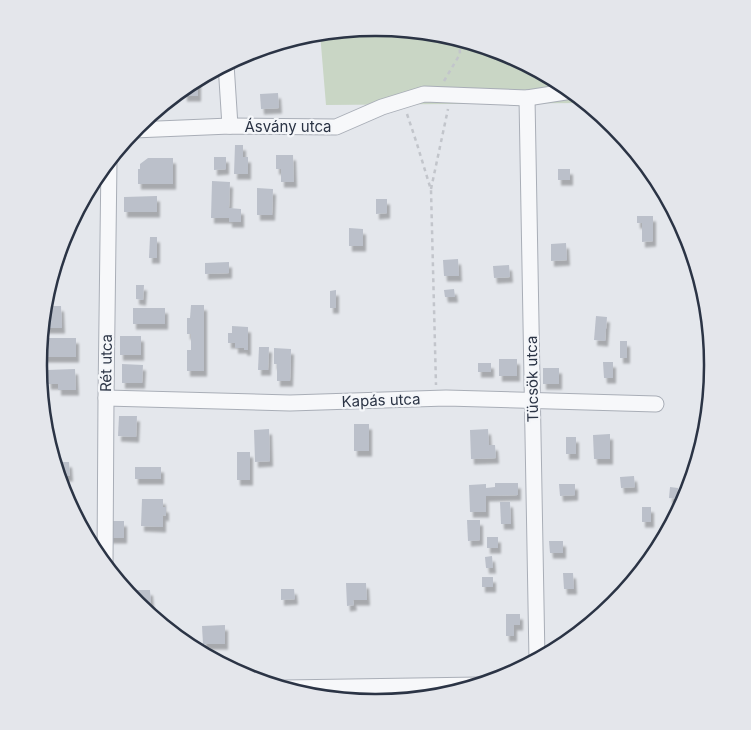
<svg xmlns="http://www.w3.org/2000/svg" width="751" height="730" font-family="Inter,sans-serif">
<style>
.green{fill:#c9d6c5}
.building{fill:#bbc0ca;filter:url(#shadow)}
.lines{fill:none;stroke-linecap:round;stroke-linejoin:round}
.street-casing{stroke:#a9aeb7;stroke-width:17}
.path{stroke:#c2c5cb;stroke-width:2.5;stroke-dasharray:4 4;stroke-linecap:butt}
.street{stroke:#f7f8fa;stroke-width:15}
.labels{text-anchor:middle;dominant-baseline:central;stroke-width:4.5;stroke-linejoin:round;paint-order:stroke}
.street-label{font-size:15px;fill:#2b3445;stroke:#f4f6f9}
.rim{fill:none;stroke:#2b3445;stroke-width:2.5}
</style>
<defs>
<filter id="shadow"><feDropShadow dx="3" dy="5.5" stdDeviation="1" flood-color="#0004"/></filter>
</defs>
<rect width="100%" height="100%" fill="#e4e7ec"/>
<polygon class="green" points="376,28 442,34 505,53 563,85 586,103 326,105 320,33"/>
<g class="building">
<polygon points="198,79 198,96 184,96 184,90 181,90"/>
<polygon points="278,93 279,108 261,109 260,94"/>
<polygon points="235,145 243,145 243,157 248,157 248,174 234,174"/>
<polygon points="276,155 293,155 294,182 281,182 281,169 276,169"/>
<polygon points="214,157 226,157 226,169 214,170"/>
<polygon points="148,158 173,158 173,184 138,184 138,169 140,169 140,164"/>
<rect x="558" y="169" width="12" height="11"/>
<polygon points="212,181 230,182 229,208 241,209 241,222 229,222 229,218 211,218"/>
<polygon points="257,188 273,189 272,215 257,215"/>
<polygon points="157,196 157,212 124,212 124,197"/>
<polygon points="376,199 387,199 387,213 376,214"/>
<polygon points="637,216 653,216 653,241 642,242 642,223 637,223"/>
<polygon points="349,228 363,229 363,246 349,246"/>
<polygon points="150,237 157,237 157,258 149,258"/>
<polygon points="566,243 567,260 551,261 551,244"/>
<polygon points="458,259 459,276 444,276 443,260"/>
<polygon points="229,262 229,273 205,274 205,263"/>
<polygon points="509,265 510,277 494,278 493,266"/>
<polygon points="136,285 144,285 143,300 136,299"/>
<polygon points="454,289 455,297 445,297 444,290"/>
<polygon points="336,290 336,308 330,308 330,291"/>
<polygon points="191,305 204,305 204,371 187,371 187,350 191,350 191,334 187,334 187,318 190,318"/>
<polygon points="44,306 61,306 62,328 42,328"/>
<rect x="133" y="308" width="32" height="16"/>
<polygon points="596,316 607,317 605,341 594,340"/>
<polygon points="232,326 248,327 248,350 244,350 244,348 235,348 235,343 228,343 228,333 232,333"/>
<rect x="120" y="336" width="21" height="19"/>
<polygon points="41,338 76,338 76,357 44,357 44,348 40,348"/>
<rect x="620" y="341" width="7" height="17"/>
<polygon points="259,347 269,347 268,370 258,370"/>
<polygon points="274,348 291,349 290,381 277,381 277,364 274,364"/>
<rect x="499" y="359" width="18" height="17"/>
<polygon points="603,362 613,362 613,378 604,378"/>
<rect x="478" y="363" width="13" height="9"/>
<polygon points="122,364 143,365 142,383 122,383"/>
<rect x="543" y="368" width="16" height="16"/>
<polygon points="75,369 76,390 58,390 58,384 48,384 47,370"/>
<polygon points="119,416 137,416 136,437 118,436"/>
<rect x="354" y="424" width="15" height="27"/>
<polygon points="269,429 270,461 255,462 254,430"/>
<polygon points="488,429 489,445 495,445 496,458 471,459 470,430"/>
<polygon points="45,432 51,432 52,452 51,452"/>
<polygon points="610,434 610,459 594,459 593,435"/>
<rect x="566" y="437" width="10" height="17"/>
<rect x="237" y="452" width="13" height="28"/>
<polygon points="54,462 69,462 70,476 62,476 62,481 60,482"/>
<rect x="135" y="467" width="26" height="12"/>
<polygon points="634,476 635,487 621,488 620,477"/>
<polygon points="495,483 518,483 518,495 486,496 486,512 470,512 469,485 486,484 486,488 495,487"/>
<polygon points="559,484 575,484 575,495 560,496"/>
<polygon points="670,487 678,488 677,499 669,498"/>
<polygon points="142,499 163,499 163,507 166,507 166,516 163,515 163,527 141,526"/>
<polygon points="500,502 510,502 511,524 501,524"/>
<rect x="642" y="507" width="9" height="15"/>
<polygon points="467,520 480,520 480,540 468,541"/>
<rect x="108" y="521" width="16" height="17"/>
<rect x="487" y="537" width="11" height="11"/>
<polygon points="549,541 563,541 563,553 550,553"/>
<polygon points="492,556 493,568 486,568 485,557"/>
<polygon points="563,573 573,573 574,589 564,589"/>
<rect x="482" y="577" width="11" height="10"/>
<polygon points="346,583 366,583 367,600 353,600 354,605 347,606"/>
<polygon points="281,589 294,589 295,599 281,600"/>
<polygon points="131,590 150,590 151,604 138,605 131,597"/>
<polygon points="506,614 520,614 520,625 514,625 514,636 506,636"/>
<polygon points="159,622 169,622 169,630 165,627"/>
<polygon points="225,625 225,644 203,644 202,626"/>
</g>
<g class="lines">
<g class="street-casing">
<g id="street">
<polyline points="226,64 230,126"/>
<polyline points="527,98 537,660"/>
<polyline points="134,130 230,126 336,127 382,107 424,94 527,98 572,91"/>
<polyline points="106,398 290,403 446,398 656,404"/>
<polyline points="105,565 106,398 109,160"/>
<polyline points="284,688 479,685"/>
</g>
</g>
<g class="path">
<polyline points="444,81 460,54 459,39"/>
<polyline points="407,114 417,144 431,190 436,385"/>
<polyline points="431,189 448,109"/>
</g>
<use href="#street" class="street"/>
</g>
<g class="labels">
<g class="street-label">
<text x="288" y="126">Ásvány utca</text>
<text transform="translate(106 363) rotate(-89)">Rét utca</text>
<text transform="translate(532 379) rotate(-91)">Tücsök utca</text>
<text transform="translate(381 400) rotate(-2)">Kapás utca</text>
</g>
</g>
<path d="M0 0H751V730H0ZM375 36H376A328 328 0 0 1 704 364V366A328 328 0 0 1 376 694H375A328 328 0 0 1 47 366V364A328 328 0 0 1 375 36Z" fill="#e4e6eb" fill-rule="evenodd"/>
<path class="rim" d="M375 36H376A328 328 0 0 1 704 364V366A328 328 0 0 1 376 694H375A328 328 0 0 1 47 366V364A328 328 0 0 1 375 36Z"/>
</svg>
